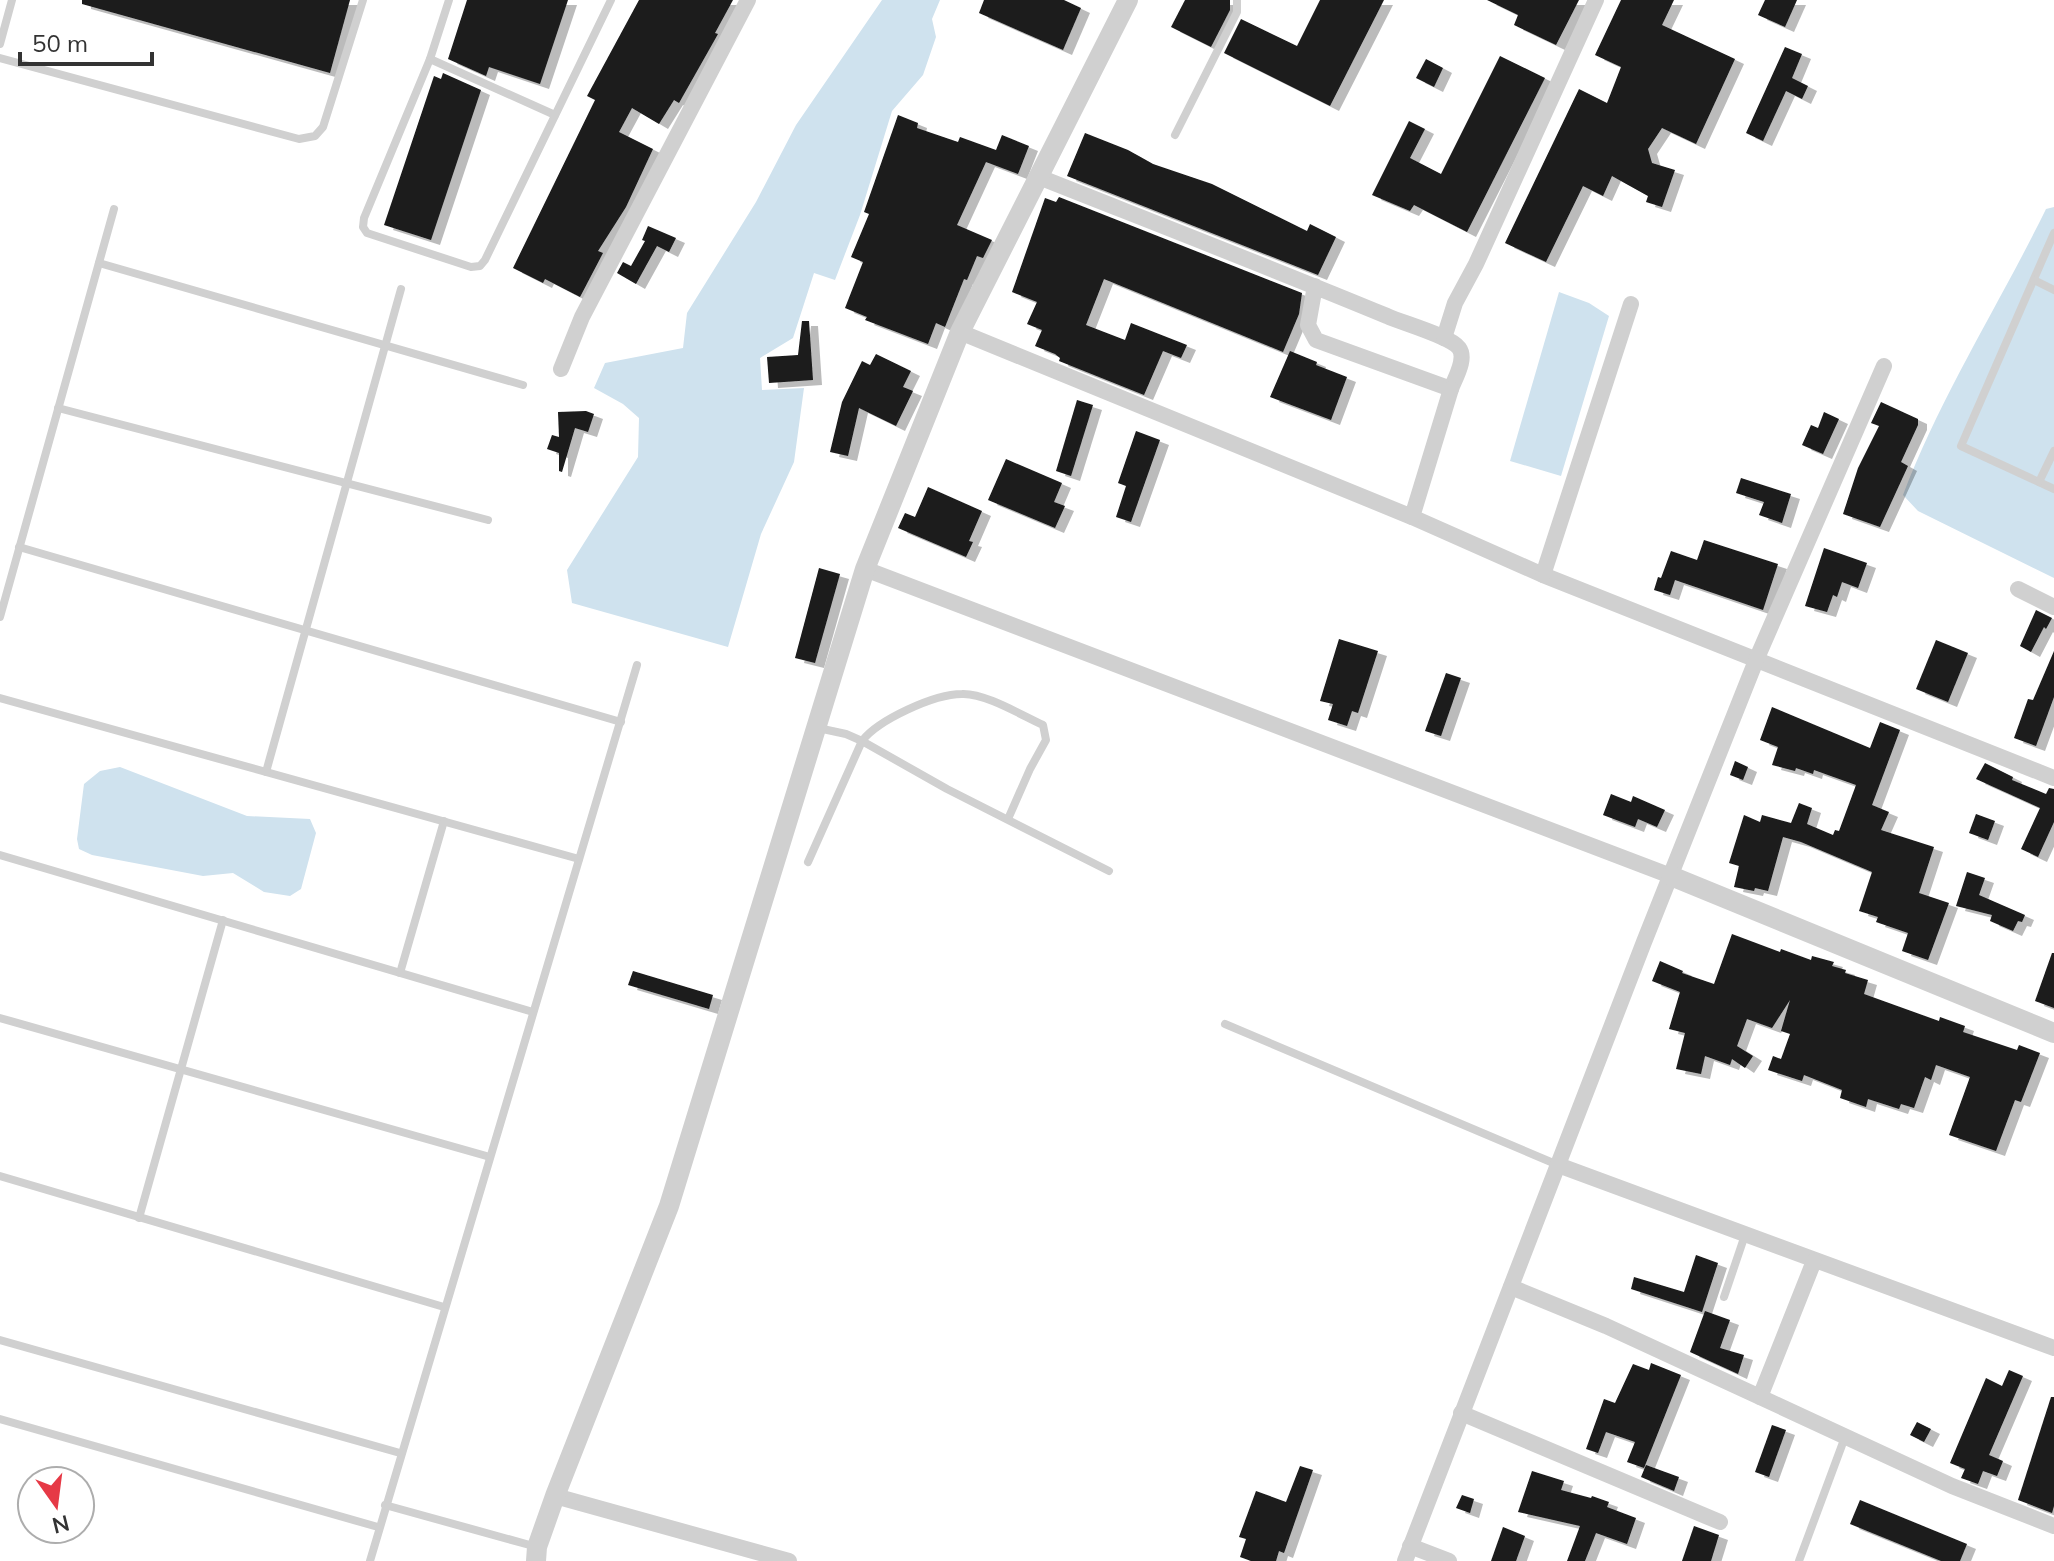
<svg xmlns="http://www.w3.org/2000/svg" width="2054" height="1561" font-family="Mulish,sans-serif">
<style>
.water{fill:#cfe2ee}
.building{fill:#1a1a1a;filter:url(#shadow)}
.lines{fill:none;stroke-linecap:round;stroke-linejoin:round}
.service{stroke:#d0d0d0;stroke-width:8}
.minor{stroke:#d0d0d0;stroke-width:16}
.tertiary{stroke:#d0d0d0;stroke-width:20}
</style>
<defs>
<filter id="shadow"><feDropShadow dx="9" dy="5" stdDeviation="0" flood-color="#0004"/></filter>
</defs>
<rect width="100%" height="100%" fill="#fff"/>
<g class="water">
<polygon points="882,0 940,0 932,19 936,37 923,75 892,111 860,215 835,280 814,273 793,338 760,358 762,390 804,388 794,462 761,534 728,647 572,603 567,570 638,457 639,418 623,404 594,388 605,363 683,348 687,313 756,202 796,125"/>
<path d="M 2054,207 L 2054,578 L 1918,511 L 1903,495 C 1941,395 1999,305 2046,209 Z"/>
<polygon points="1559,292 1589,303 1609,316 1561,476 1510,461"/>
<polygon points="120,767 247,816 310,819 316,833 301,889 290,896 264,892 233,873 203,876 92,855 79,849 77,839 84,784 100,771"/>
</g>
<g class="building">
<polygon points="82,0 350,0 330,73 82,4"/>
<polygon points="467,0 568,0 540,84 489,67 486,76 448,59"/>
<polygon points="639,0 733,0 715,33 718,34 679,103 674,100 659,124 632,108 619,132 653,149 626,207 598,251 603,253 580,297 545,279 543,283 513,268 595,100 587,96"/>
<polygon points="984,0 1064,0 1081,8 1063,50 979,13"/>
<polygon points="1185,0 1230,0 1230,10 1211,47 1171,27"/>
<polygon points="1320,0 1384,0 1330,106 1224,53 1241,19 1297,46"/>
<polygon points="1487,0 1579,0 1556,45 1514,25 1518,15"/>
<polygon points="1621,0 1674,0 1662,25 1735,59 1696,144 1662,128 1648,149 1652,163 1675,170 1662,207 1646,202 1648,196 1612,176 1603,196 1583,186 1546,262 1505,243 1579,89 1607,103 1621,67 1595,55"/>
<polygon points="1765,0 1797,0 1785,27 1758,15"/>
<polygon points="1785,47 1802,54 1792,78 1808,86 1802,99 1786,91 1763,141 1746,133"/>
<polygon points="1500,56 1545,78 1467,232 1414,205 1410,211 1372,195 1409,121 1425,129 1410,158 1441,174"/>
<polygon points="1426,59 1443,68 1434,87 1416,78"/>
<polygon points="443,73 481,90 431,240 384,225 434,76 441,79"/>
<polygon points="898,115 918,123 917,128 958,142 960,137 996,150 1002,135 1029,146 1018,174 986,162 957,225 992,240 983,258 977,256 967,280 964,279 945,327 936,323 928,344 865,320 867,317 845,308 863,262 851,257 869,214 864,212"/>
<polygon points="1085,133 1128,150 1153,164 1212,184 1307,231 1310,224 1336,237 1318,275 1067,176"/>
<polygon points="1059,197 1302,293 1299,314 1283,352 1104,279 1086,325 1125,340 1131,323 1187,345 1181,358 1163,351 1144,395 1059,361 1060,358 1055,354 1035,346 1042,330 1027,324 1037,302 1012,292 1045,198 1056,202"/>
<polygon points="648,226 676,238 669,252 657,246 636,284 617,273 623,262 631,266 645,241 642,240"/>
<polygon points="802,321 809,321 813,380 769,383 767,357 798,355"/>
<polygon points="1290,351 1317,362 1316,365 1347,377 1331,420 1270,397"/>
<polygon points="876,354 911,371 903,387 913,391 896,426 859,408 848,456 830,452 842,402 862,361 870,365"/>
<polygon points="1077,400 1093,405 1071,476 1056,471"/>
<polygon points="1881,402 1918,419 1918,425 1901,462 1908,466 1880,527 1843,514 1858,468 1879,426 1871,423"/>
<polygon points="586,411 594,414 588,432 575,428 562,472 559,471 559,453 547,449 552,435 559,437 558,412"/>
<polygon points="1824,412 1839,419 1823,454 1802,445 1811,425 1818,428"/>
<polygon points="1136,431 1160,440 1131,522 1116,517 1126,486 1118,483"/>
<polygon points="1006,459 1062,483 1054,502 1065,506 1055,528 988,500"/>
<polygon points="1741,478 1791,494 1782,523 1759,515 1764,502 1736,493"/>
<polygon points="928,487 982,511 969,541 973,542 966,557 898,528 905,513 915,517"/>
<polygon points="1704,540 1778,564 1763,610 1675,580 1670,595 1654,590 1658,577 1661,578 1671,551 1697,560"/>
<polygon points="1824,548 1867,563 1858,588 1842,582 1837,597 1833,595 1827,612 1805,606"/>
<polygon points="819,568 840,574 815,663 795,658"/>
<polygon points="2036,610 2052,618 2046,629 2044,627 2031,652 2020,646"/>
<polygon points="1339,639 1378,651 1358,713 1352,711 1347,726 1328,720 1333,704 1320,701"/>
<polygon points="1936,640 1968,653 1948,702 1916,689"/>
<polygon points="2054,651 2054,697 2036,746 2014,738 2028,699 2033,700"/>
<polygon points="1446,673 1461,678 1441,736 1425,731"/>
<polygon points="1772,707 1870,748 1880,722 1900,730 1872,805 1889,812 1881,830 1934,847 1919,893 1949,903 1928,960 1902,951 1908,933 1876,922 1878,917 1859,911 1872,872 1801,842 1783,837 1768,891 1755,888 1754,891 1734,887 1739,866 1729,863 1744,815 1760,822 1762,815 1791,823 1799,803 1812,808 1807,824 1833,835 1835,830 1839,831 1856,785 1814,770 1813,774 1796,768 1795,771 1772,765 1778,747 1760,740"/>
<polygon points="1735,761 1748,767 1743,780 1730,775"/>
<polygon points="1985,763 2013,777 2012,780 2046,794 2049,788 2054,789 2054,822 2038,857 2021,849 2040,808 1976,779"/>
<polygon points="1611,794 1631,802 1633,796 1665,810 1657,827 1638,819 1635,827 1603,815"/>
<polygon points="1976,814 1995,821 1988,840 1969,833"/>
<polygon points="1967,872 1985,878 1979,895 2025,915 2022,922 2018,921 2013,931 1990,921 1992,915 1956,906"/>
<polygon points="1732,934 1780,952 1781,949 1811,960 1812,956 1834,962 1832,966 1846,970 1845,973 1868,980 1864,994 1939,1021 1940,1017 1965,1026 1963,1032 2017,1050 2019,1045 2040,1053 2021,1102 2015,1100 1996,1151 1949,1135 1970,1077 1936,1065 1931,1080 1925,1077 1914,1108 1901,1104 1899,1109 1868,1099 1866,1107 1840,1098 1842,1090 1804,1075 1802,1081 1768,1070 1773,1056 1781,1059 1790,1034 1781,1031 1790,1000 1772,1028 1747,1019 1737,1046 1753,1056 1745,1068 1732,1059 1730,1065 1705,1056 1701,1074 1676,1069 1685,1033 1669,1029 1680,992 1652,981 1660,961 1683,971 1682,973 1714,984"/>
<polygon points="2052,953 2054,953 2054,1008 2035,1001"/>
<polygon points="633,971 713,995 709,1009 628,985"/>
<polygon points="1696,1255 1718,1263 1702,1312 1631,1289 1634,1277 1684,1292"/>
<polygon points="1705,1311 1730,1320 1720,1348 1744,1355 1738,1374 1690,1352"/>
<polygon points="1651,1363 1681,1375 1644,1468 1627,1462 1635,1442 1606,1432 1598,1453 1586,1449 1604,1399 1615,1403 1633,1364 1649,1370"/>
<polygon points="2009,1370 2023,1376 1989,1455 2003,1461 1997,1476 1983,1471 1978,1484 1961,1478 1965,1469 1950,1463 1986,1378 2002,1386"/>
<polygon points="2051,1397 2054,1397 2054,1506 2052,1513 2018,1500"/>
<polygon points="1917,1422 1931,1429 1924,1442 1910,1435"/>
<polygon points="1772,1425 1786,1430 1769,1477 1755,1472"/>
<polygon points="1646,1465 1679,1477 1674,1491 1641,1477"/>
<polygon points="1300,1466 1313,1470 1284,1553 1279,1551 1276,1561 1251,1561 1240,1557 1246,1539 1239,1537 1256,1491 1286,1502"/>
<polygon points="1532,1471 1564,1481 1561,1490 1591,1498 1592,1496 1609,1502 1607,1507 1636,1518 1627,1544 1596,1533 1585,1561 1567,1561 1580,1526 1518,1512"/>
<polygon points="1462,1495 1474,1499 1470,1513 1456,1508"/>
<polygon points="1860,1500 1967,1544 1960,1561 1941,1561 1850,1524"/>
<polygon points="1694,1526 1719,1535 1711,1561 1682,1561"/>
<polygon points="1503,1527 1525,1536 1516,1561 1491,1561"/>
</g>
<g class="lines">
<g class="service">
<polyline points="449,0 430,59 364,218 363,227 367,233 471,267 480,266 485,260 611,0"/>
<polyline points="0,44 12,0"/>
<polyline points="0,58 299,139 315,136 323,127 363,0"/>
<polyline points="430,59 555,115"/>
<polyline points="1175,135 1237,12 1237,0"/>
<polyline points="2054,233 1961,446 2054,489"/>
<polyline points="99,263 523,385"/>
<polyline points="2034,280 2054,290"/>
<polyline points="58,408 488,520"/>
<polyline points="2039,482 2054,451"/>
<polyline points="19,547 621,722"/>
<polyline points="0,617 114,209"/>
<polyline points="0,698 579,859"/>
<path d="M 818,728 L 846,734 L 862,741 C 878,720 934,694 962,694 C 985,693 1021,715 1043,725 L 1046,740 L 1030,769 L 1008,819"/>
<polyline points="266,772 401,289"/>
<polyline points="0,855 533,1012"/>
<polyline points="808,862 862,741 947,789 1109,871"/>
<polyline points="400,973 444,821"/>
<polyline points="0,1018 490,1157"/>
<polyline points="1225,1024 1558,1165"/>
<polyline points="0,1176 444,1307"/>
<polyline points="139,1218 223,920"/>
<polyline points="1724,1297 1745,1235"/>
<polyline points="0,1340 400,1453"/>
<polyline points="0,1419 378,1527"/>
<polyline points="385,1505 537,1547"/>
<polyline points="370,1561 637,665"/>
<polyline points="1799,1561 1845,1437"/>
</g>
<g class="minor">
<path d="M 1039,177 C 1155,223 1271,268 1387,316 C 1402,323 1450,336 1459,348 C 1467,359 1455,378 1451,389 L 1316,340 L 1308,325 L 1315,286"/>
<polyline points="960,332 1412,517 1543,575 2054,778"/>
<polyline points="1444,338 1455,303 1476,264 1596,0"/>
<polyline points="561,369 582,317 748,0"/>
<polyline points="1412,517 1451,389"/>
<polyline points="865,569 1671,876"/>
<polyline points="1543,575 1631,304"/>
<polyline points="2018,589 2054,607"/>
<polyline points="1558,1165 2054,1348"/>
<polyline points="1511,1287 1606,1326 1760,1397 1814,1261"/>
<polyline points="1760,1397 1952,1486 2054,1526"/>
<polyline points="1461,1413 1720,1522"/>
<polyline points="555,1496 789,1561"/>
<polyline points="1410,1546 1449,1561"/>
<polyline points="1405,1561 1644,942 1757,658 1884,366"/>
</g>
<g class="tertiary">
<polyline points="1671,876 2054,1033"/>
<polyline points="536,1561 537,1547 555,1496 669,1206 865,569 960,332 1128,0"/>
</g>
</g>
<g transform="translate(56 1505) rotate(166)"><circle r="38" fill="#ffffff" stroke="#adadad" stroke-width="2"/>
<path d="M0-6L14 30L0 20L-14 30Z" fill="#e63946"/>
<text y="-12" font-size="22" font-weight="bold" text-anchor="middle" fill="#333333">N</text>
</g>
<path d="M20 52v12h132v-12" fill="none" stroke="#333333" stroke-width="4"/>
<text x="32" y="52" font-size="24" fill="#333333" stroke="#ffffff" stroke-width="6" paint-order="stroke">50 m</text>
</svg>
